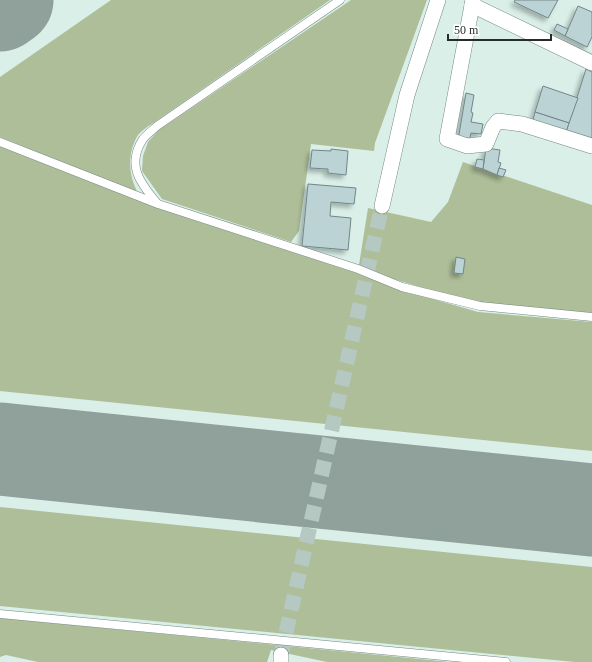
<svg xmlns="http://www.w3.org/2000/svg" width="592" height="662" font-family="'Times New Roman',serif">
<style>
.green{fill:#adbe98}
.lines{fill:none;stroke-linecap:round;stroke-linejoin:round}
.runway{stroke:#90a09b;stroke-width:93}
.building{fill:#bcd3d5;stroke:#718688;filter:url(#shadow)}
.street-tunnel{stroke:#b5c8c2;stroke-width:15;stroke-dasharray:15 8;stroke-linecap:butt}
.lane-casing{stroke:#748882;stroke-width:9}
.street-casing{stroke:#748882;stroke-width:16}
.lane{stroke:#fff;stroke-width:8}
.street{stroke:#fff;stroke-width:15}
</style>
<defs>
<filter id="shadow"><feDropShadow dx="-3.5" dy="3.5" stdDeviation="2" flood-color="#0004"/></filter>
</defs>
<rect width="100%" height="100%" fill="#d9efe8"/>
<g class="green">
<path d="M 111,0 L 330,0 L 156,121 C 150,125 142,130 138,135 C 127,153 128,175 138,193 L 0,137 L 0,77 Z"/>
<polygon points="351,0 427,0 375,143 374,151 311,144 299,231 291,242 162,199 142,171 143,156 148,142 159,130"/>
<polygon points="0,146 157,208 356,273 402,290 478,312 592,322 592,451 0,391"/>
<polygon points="463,162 592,205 592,313 482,303 429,290 394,279 359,265 368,208 431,222 448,202"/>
<polygon points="0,507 592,567 592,662 575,662 0,606"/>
<polygon points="0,618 450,662 327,662 271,650 267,662 38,662 6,655 0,657"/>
</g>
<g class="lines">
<g class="runway">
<polyline points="0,5 7,0"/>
<polyline points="0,449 592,510"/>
</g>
</g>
<g class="building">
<polygon points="515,0 558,0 548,18 514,2"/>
<polygon points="578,6 592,12 592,37 587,47 565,36"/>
<polygon points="557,24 568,29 565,36 554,30"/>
<polygon points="586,69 592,72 592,143 565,135"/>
<polygon points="543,86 578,98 569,123 535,112"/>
<polygon points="466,93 474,95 471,112 473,113 471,122 483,124 481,134 471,133 469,142 458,140"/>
<polygon points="535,112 569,123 565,135 532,124"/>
<polygon points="486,148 500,150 498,162 501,163 497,175 483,169"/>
<polygon points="331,149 348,151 346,175 328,173 328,169 310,168 312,150 331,151"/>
<polygon points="477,159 484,160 483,169 475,167"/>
<polygon points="499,168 506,170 503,177 497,175"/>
<polygon points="308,184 356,188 354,204 331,202 330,216 351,218 348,250 302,246"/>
<polygon points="456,257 465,259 463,274 454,273"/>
</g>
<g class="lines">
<polyline class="street-tunnel" points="281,655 382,206"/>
<g class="lane-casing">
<g id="lane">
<polyline points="0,142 158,204 358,269 402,287 480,306 592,317"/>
<path d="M 157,203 C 140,183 126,165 143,139 C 147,134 153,130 157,126 L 340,0"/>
<polyline points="0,614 506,662"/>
</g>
</g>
<g class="street-casing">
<g id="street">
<polyline points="473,0 447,139 467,146 486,144 493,127 498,121 522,124 592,146"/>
<polyline points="472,5 592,63"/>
<polyline points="382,206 407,95 438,0"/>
<polyline points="281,662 281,655"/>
</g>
</g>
<use href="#lane" class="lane"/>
<use href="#street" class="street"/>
</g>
<path d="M448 34v6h103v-6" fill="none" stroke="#252d2b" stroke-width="2"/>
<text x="454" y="34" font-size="12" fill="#252d2b" stroke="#ffffff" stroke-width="3" paint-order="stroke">50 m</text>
</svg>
